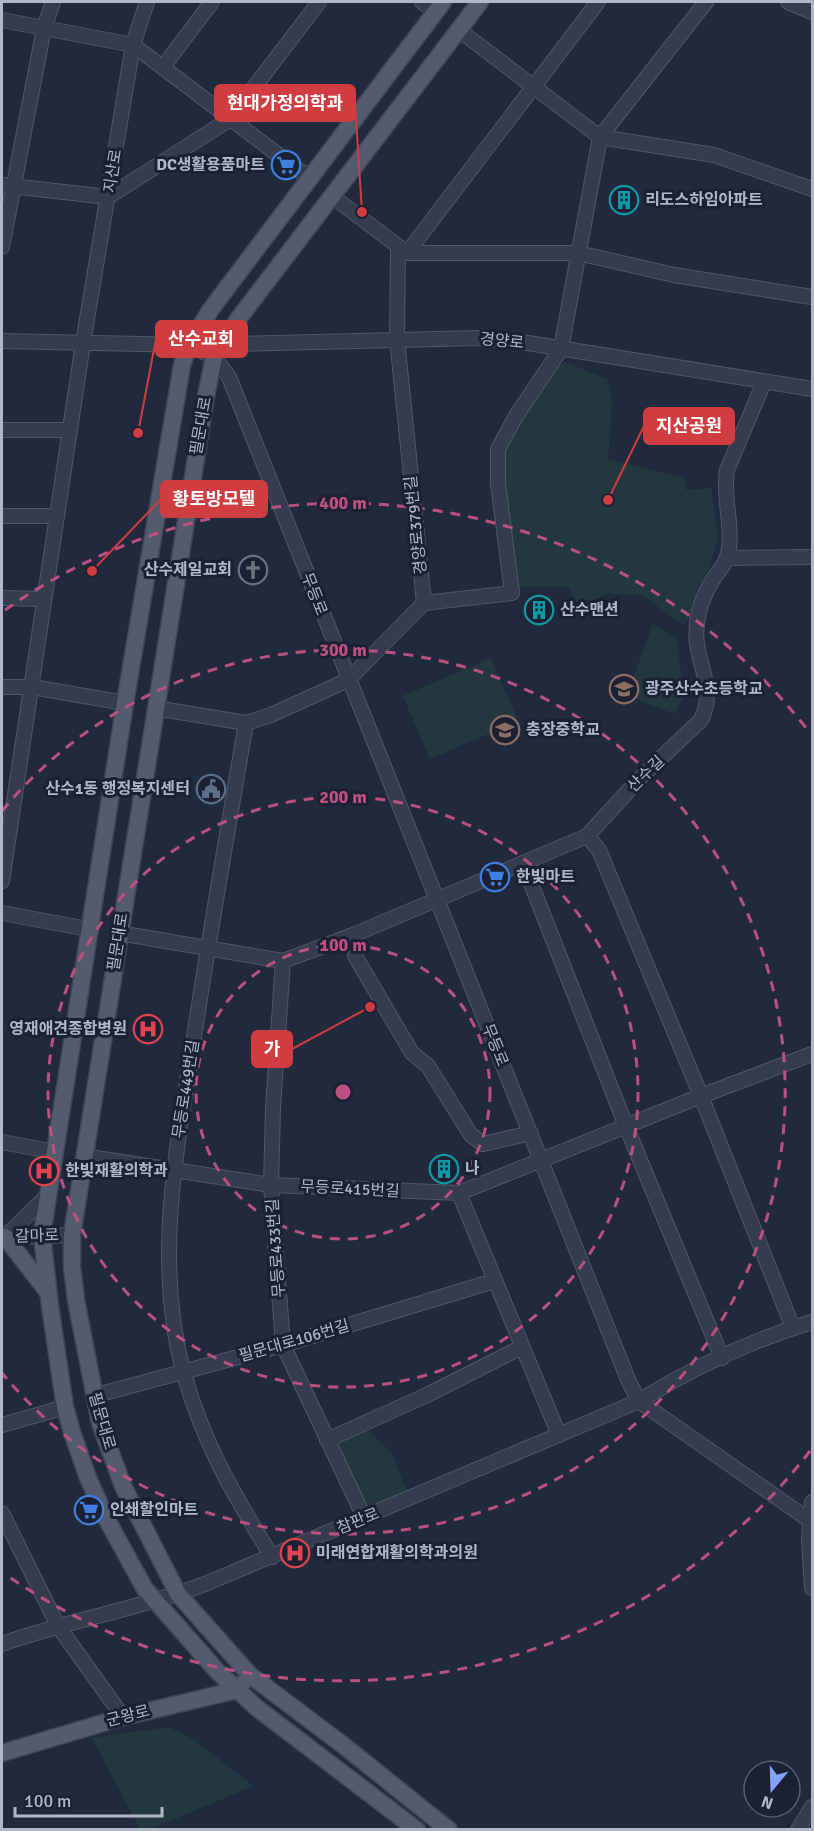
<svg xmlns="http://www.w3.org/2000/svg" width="814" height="1831" font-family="Signika,'Noto Sans KR',sans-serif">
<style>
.green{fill:#23383e}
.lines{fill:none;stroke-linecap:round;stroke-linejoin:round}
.minor-casing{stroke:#515768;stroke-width:16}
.major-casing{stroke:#3f4556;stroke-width:19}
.minor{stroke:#353c4d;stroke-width:14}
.major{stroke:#535b6d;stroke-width:16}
.ring{fill:none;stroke:#bc5081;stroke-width:3;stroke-dasharray:10 8}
.labels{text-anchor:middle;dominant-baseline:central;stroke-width:6;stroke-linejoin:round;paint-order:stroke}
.poi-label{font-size:16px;font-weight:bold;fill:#b1b7c8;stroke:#1b2132;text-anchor:start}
.street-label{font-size:16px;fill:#b1b7c8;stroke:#1b2132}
.centre{fill:#bc5081;stroke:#1b2132;stroke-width:3}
.ring-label{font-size:18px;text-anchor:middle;font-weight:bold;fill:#bc5081;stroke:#1b2132;stroke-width:6;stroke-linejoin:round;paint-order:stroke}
.leader{fill:none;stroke:#d03d40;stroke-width:2}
.callout-dot{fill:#d03d40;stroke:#1b2132;stroke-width:2}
.callout{fill:#d03d40;stroke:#d03d40;stroke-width:2}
.callout-label{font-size:18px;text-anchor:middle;font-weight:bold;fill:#fff}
</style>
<rect width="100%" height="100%" fill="#212a3d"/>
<g class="green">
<path d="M 565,362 L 607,379 L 612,400 L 608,459 L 684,478 L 686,490 L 711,488 L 718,537 L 709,568 L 697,589 L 693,616 L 683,624 L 641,595 L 607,594 L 581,609 L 568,587 L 517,587 C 510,547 492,468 510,431 C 522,409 542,388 557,367 Z"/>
<polygon points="653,624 677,640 684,696 674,714 627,695"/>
<polygon points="491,658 518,721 430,759 403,696"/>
<polygon points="365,1427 392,1453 407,1491 366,1510 334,1442"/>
<polygon points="169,1727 193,1739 253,1786 151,1829 140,1829 92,1738"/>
</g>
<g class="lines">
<g class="minor-casing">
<g id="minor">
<polyline points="422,2 435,12"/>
<polyline points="788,2 812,12"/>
<polyline points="2,20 133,45 309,178"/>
<polyline points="459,30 600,137 714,155 812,189"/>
<polyline points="163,67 212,2"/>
<polyline points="2,185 108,197 230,119 319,2"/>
<polyline points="332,196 407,253 578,253 674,275 812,297"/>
<polyline points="2,247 44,28 53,2"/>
<polyline points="398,249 397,339 424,603"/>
<polyline points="407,253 598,2"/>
<polyline points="2,341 189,345 479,338 528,343 812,389"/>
<polyline points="189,345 214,357 229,377 629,1382 639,1401 812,1522"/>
<polyline points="2,430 70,430"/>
<polyline points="2,516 57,516"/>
<polyline points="726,558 812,557"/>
<polyline points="2,598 44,599"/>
<polyline points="424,603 512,593 498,483 498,449 516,416 561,349 600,137 706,2"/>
<polyline points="2,687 32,687 125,703"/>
<polyline points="155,708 246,723 271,715 348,680 424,603"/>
<path d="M 246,723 C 228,828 210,932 194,1037 C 177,1149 153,1261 184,1374 C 204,1445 234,1495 272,1557"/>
<polyline points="587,836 599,850 701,1096 793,1328"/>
<polyline points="523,863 626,1126 722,1358"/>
<polyline points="2,881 83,343 133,45 147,2"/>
<polyline points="2,913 88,929"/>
<path d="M 119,933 L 283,961 L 353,935 L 587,836 L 642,776 L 701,720 C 715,692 701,671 697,644 C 694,622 701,599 712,581 C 716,574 724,566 727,558 C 735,530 722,498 727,470 L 764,382"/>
<polyline points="355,956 412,1053 428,1066 471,1135 483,1144 531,1133"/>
<polyline points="283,961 273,1108 271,1185 283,1345 364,1517"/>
<polyline points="2,1142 55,1152"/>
<polyline points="83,1156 271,1185 459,1193 701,1096 812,1054"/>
<polyline points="459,1193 559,1435"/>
<polyline points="5,1237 48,1195"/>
<polyline points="2,1238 72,1235"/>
<polyline points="93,1396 283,1345 494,1281"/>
<polyline points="2,1425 65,1407"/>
<polyline points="327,1440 427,1395 522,1347"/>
<polyline points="812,1502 809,1538 812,1588"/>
<polyline points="2,1513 58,1626 123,1717"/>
<path d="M 2,1644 C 69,1620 139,1609 205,1584 L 639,1401 C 692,1368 753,1340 812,1322"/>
<polyline points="798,1830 812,1807"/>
</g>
</g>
<g class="major-casing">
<g id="major">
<polyline points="5,1237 48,1292"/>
<polyline points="2,1753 123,1717 237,1690 242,1684"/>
<polyline points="417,1830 257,1708 217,1671 145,1589 106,1518 88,1478 72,1432 65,1407 50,1306 42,1235 125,703 182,365 189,345 211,309 443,2"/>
<polyline points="449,1830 343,1745 250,1675 178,1594 123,1486 100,1423 76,1300 72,1267 72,1235 206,396 214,357 239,318 480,2"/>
</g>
</g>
<use href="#minor" class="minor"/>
<use href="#major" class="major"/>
</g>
<g class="ring">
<circle cx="343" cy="1092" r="147"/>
<circle cx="343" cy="1092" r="295"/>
<path d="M2 811A442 442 0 1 1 2 1373"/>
<path d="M810 1451A589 589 0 0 1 5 1574M5 610A589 589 0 0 1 810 733"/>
</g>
<defs>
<g id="supermarket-ring" transform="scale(1.5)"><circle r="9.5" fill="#1b2132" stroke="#3f7fe0" stroke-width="1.5"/><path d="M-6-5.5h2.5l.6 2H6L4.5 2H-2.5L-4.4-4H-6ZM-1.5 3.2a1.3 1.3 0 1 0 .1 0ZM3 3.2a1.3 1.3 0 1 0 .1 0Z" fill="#3f7fe0"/></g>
<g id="building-ring" transform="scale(1.5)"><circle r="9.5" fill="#1b2132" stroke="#0f9aa8" stroke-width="1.5"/><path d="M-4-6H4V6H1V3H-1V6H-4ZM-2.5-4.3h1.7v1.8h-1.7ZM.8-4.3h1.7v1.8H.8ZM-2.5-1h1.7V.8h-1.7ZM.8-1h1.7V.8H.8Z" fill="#0f9aa8"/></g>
<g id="church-ring" transform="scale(1.5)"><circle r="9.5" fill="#1b2132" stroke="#6b7280" stroke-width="1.5"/><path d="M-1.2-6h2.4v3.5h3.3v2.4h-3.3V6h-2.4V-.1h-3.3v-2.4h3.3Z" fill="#6b7280"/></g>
<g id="school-ring" transform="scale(1.5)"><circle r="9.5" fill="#1b2132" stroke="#8d6e63" stroke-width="1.5"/><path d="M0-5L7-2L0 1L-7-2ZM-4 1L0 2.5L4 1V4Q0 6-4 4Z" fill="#8d6e63"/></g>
<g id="civic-ring" transform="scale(1.5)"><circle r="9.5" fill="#1b2132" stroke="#5c6f8a" stroke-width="1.5"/><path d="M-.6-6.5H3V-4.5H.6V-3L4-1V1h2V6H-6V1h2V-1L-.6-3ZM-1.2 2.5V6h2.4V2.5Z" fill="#5c6f8a"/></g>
<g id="hospital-ring" transform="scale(1.5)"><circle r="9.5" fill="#1b2132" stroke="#e0444e" stroke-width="1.5"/><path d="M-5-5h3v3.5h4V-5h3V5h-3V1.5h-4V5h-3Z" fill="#e0444e"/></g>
</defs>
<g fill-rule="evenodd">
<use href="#supermarket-ring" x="286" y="165"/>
<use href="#building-ring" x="624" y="200"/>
<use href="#church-ring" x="253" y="570"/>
<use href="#building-ring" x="539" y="610"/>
<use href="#school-ring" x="624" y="689"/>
<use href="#school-ring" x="505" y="730"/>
<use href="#civic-ring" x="211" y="789"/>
<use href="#supermarket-ring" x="495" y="877"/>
<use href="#hospital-ring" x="148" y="1029"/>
<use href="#building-ring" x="444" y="1169"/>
<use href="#hospital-ring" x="44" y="1171"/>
<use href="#supermarket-ring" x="89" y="1510"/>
<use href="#hospital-ring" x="295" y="1553"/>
</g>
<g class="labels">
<g class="poi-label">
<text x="265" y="165" text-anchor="end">DC생활용품마트</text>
<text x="645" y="200">리도스하임아파트</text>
<text x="232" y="570" text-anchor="end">산수제일교회</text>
<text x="560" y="610">산수맨션</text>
<text x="645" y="689">광주산수초등학교</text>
<text x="526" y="730">충장중학교</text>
<text x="190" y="789" text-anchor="end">산수1동 행정복지센터</text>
<text x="516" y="877">한빛마트</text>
<text x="127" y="1029" text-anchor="end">영재애견종합병원</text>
<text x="465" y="1169">나</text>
<text x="65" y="1171">한빛재활의학과</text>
<text x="110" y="1510">인쇄할인마트</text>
<text x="316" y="1553">미래연합재활의학과의원</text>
</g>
<g class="street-label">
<text transform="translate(113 171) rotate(-81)">지산로</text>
<text transform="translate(502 341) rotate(6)">경양로</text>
<text transform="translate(201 426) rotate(-80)">필문대로</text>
<text transform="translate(416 525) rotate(-96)">경양로379번길</text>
<text transform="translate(314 594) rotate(69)">무등로</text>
<text transform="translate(646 774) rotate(-44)">산수길</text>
<text transform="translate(118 942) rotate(-81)">필문대로</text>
<text transform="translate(495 1045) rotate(68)">무등로</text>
<text transform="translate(186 1089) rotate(-81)">무등로449번길</text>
<text transform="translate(350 1189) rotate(3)">무등로415번길</text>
<text transform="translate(37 1236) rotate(-2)">갈마로</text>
<text transform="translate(276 1248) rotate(-94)">무등로433번길</text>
<text transform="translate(294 1341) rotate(-16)">필문대로106번길</text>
<text transform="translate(102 1421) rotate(74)">필문대로</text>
<text transform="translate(358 1521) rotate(-22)">참판로</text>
<text transform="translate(128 1716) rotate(-14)">군왕로</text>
</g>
</g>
<circle cx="343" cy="1092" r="9" class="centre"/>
<g class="ring-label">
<text x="343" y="509">400 m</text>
<text x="343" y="656">300 m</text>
<text x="343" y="803">200 m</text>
<text x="343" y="951">100 m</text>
</g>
<path class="leader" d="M362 212L355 103M138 433L156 339M608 500L644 426M92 571L161 499M370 1007L292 1049"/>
<g class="callout-dot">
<circle cx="362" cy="212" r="6"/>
<circle cx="138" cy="433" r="6"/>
<circle cx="608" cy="500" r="6"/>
<circle cx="92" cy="571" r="6"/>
<circle cx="370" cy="1007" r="6"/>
</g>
<g class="callout">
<rect x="215" y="85" width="140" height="36" rx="6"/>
<rect x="156" y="321" width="91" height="36" rx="6"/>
<rect x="644" y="408" width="90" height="36" rx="6"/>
<rect x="161" y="481" width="106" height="36" rx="6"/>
<rect x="252" y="1031" width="40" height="36" rx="6"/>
</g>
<g class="callout-label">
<text x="285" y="109">현대가정의학과</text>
<text x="201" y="345">산수교회</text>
<text x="689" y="432">지산공원</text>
<text x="214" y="505">황토방모텔</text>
<text x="272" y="1055">가</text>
</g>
<rect width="814" height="1831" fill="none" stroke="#b1b7c8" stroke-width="6"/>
<g transform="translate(772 1789) rotate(199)"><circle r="28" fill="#1b2132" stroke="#575d6e" stroke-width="1.5"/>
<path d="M0-4.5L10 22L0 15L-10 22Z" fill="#81a2fd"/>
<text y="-9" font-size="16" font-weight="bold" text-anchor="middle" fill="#b1b7c8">N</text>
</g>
<path d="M15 1807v9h147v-9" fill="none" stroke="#b1b7c8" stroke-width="3"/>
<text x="24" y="1807" font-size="18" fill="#b1b7c8" stroke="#1b2132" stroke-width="4.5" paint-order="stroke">100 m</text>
</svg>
